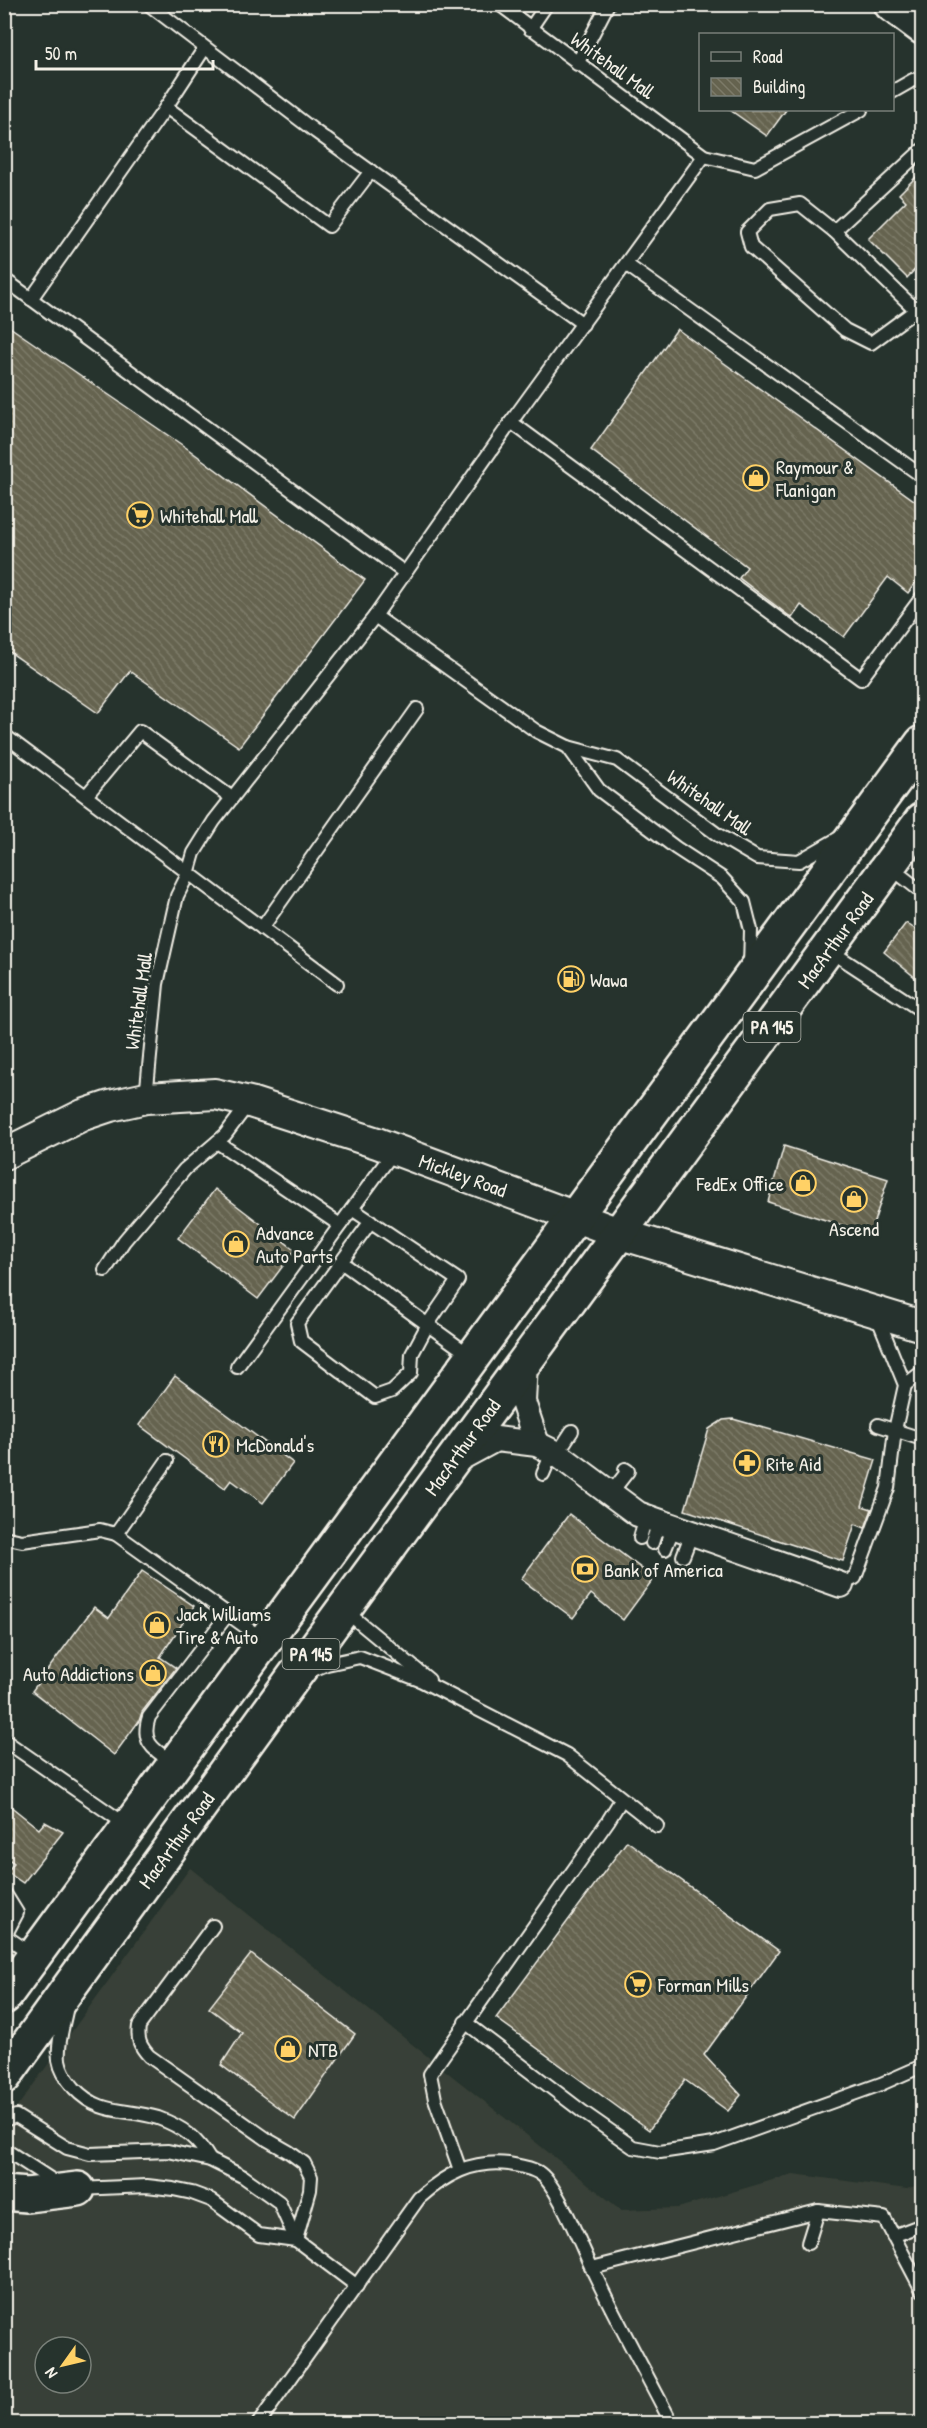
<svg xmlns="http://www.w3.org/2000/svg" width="927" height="2428" font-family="'Patrick Hand',sans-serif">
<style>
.built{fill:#394137;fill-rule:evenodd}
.building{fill:url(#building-back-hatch);stroke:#f4f1e8;stroke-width:1.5}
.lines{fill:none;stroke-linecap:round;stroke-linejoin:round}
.service-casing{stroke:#f4f1e8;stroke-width:16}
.minor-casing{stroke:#f4f1e8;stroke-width:28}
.tertiary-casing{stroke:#f4f1e8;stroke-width:34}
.secondary-casing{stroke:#f4f1e8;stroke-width:38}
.trunk-casing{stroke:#f4f1e8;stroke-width:38}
.service{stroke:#26332d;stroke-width:12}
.minor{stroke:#26332d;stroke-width:24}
.tertiary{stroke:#26332d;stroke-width:30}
.secondary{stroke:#26332d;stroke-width:33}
.trunk{stroke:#26332d;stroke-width:33}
.labels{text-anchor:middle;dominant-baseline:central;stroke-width:6;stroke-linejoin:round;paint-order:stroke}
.shield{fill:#26332d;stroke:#b6b8b0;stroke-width:1.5}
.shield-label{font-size:18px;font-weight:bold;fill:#f4f1e8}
.street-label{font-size:20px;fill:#f4f1e8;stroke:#26332d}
.poi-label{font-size:20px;fill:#f4f1e8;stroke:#26332d;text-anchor:start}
</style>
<defs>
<pattern id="building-back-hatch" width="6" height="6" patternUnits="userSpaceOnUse" patternTransform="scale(1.5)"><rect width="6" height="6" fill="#65634f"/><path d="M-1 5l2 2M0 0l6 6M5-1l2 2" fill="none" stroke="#7c7a68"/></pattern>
</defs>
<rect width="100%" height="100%" fill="#26332d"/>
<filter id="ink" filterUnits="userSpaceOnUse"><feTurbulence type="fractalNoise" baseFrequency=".0167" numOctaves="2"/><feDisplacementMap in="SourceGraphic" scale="12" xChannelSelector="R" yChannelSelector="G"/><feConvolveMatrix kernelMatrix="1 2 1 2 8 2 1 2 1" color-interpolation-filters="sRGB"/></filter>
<g filter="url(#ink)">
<path class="built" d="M 190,1868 L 621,2210 L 678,2208 L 793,2174 L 907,2189 L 922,2183 L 922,2423 L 5,2424 L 5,2124 ZM 45,2347 L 81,2347 L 81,2383 L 45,2383 Z"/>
<g class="building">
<polygon points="730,110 786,110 767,136"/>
<polygon points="922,171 922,262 907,278 868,239 906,201 899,194"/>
<polygon points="4,323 188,449 365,580 239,747 130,671 98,713 4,648"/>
<polygon points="677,329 922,506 922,574 908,593 888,577 844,637 801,605 792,618 739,578 747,567 591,450"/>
<polygon points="906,923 922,934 922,983 884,952"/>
<polygon points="784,1146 888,1179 870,1234 768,1202"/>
<polygon points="215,1189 295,1250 258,1299 178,1238"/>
<polygon points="175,1376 293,1463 263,1503 231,1480 225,1488 139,1425"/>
<polygon points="733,1419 876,1460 862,1506 872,1509 865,1528 855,1524 843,1561 685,1510 709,1429 723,1420"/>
<polygon points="569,1514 654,1578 623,1620 591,1594 573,1618 521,1579"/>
<polygon points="142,1571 194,1606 160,1657 176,1668 142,1712 139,1721 114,1755 32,1691 94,1607 109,1618"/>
<polygon points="4,1801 39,1829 45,1822 63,1832 23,1883 7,1872 14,1863 4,1856"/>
<polygon points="627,1841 779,1951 704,2055 741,2095 728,2111 685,2080 649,2130 496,2018"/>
<polygon points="251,1954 355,2034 295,2120 221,2065 242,2033 209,2008"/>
</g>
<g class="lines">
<g class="service-casing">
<g id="service">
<polyline points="148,4 316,132 583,324"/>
<polyline points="499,4 704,156 755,168 861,110"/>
<polyline points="530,29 547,4"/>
<polyline points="577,64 608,4"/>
<polyline points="892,92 913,80 922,79"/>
<polyline points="166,107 329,226 371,171"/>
<polyline points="922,150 834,231 916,310 922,304"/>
<polyline points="834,231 800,204 770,209 747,232 751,247 845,330 871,343 916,310"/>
<polyline points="627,265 922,476"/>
<polyline points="4,279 405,573"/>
<polyline points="31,299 166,107 204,49"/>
<polyline points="511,422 861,679 922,597"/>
<polyline points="375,616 536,731 568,747 617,760 718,835 757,858 799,861 839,838"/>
<polyline points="4,735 337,984"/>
<polyline points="568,747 599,790 676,848 722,878 744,902 751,930 750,966"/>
<polyline points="86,796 140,731 232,798"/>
<polyline points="890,867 922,892"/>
<polyline points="262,928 417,709"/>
<polyline points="829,950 922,1011"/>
<polyline points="146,1098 157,984 177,896 188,874 194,853 214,821 375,616 511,422 704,156"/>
<polyline points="217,1142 340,1225"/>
<polyline points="352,1209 458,1280 428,1324 412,1354 411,1373 392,1391 375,1397 301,1341 297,1323 371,1221"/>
<polyline points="341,1262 471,1356"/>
<polyline points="105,1270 124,1241 185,1169 225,1135 249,1103"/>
<polyline points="237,1367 394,1151"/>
<polyline points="905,1385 922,1372"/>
<polyline points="878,1425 922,1439"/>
<polyline points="541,1449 549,1460 543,1474"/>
<polyline points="557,1454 572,1431"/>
<polyline points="167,1461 116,1534 264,1640"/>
<polyline points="610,1494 628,1471 625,1469"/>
<polyline points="4,1537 22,1541 100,1530 116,1534"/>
<polyline points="640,1538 646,1517"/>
<polyline points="652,1543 659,1522"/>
<polyline points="665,1549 674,1527"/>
<polyline points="683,1556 692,1533"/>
<polyline points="841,1585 855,1578 888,1488 895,1430 905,1385 877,1316"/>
<polyline points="343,1609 429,1680"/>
<polyline points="308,1672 327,1664 360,1657 422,1681 567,1755 657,1826"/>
<polyline points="4,1740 128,1826"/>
<path d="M 175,1764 C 155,1750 140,1744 149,1717 L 228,1614"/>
<polyline points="4,1892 17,1913 6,1934"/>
<path d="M 213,1926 L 139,2026 C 137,2040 140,2046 149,2056 L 268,2140 L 289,2152 L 304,2163 L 311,2177 L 310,2190 L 296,2240"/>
<polyline points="4,1935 33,1955"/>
<path d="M 67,2006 C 64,2023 57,2043 59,2060 C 61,2072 67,2080 74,2088 C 100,2116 126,2108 158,2118 C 183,2127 197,2138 210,2160"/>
<polyline points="465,2022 583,2112 633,2147 660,2152 714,2144 881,2084 922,2066"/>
<polyline points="4,2120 16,2116 67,2148 90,2154 168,2151 210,2160 244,2177 279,2202 296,2240"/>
<polyline points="4,2149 58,2184"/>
<polyline points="460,2170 435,2099 430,2074 608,1821 621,1800"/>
<polyline points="78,2189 147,2186 173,2189 192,2193 211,2200 259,2235 296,2240 357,2286"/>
<polyline points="893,2236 922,2225"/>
<polyline points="808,2243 818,2211"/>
<polyline points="592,2268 818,2211 884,2218 922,2290"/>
<path d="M 258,2424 L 419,2198 C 446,2174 472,2160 509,2164 C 520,2166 535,2168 543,2176 C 561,2193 584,2253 596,2277 C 620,2327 647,2375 672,2424"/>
</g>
</g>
<g class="minor-casing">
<g id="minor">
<polyline points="525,1362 523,1402 537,1444"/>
<polyline points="457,1460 496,1439 537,1444 557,1454 638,1514 841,1585"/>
</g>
</g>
<g class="tertiary-casing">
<polyline id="tertiary" points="4,1154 83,1115 110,1106 146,1098 215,1094 250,1102 377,1143 624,1235 922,1326"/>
</g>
<g class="secondary-casing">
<polyline id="secondary" points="891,4 922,27"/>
</g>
<g class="trunk-casing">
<g id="trunk">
<polyline points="4,1997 922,743"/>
<polyline points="4,2077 293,1678 922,820"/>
<polyline points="4,2193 27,2195 78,2189"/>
</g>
</g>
<use href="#service" class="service"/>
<use href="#minor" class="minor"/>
<use href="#tertiary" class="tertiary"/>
<use href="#secondary" class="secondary"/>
<use href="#trunk" class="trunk"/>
</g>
</g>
<defs>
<g id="shop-ring" transform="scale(1.35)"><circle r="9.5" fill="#26332d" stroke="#ffd166" stroke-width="1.5"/><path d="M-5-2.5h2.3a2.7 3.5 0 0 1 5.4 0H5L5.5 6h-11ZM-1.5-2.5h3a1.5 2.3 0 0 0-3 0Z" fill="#ffd166"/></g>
<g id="supermarket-ring" transform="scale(1.35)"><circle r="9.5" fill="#26332d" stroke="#ffd166" stroke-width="1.5"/><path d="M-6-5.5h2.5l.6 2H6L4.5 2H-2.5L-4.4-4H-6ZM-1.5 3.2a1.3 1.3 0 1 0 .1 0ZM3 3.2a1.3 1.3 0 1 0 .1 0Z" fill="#ffd166"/></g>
<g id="fuel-ring" transform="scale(1.35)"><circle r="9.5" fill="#26332d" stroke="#ffd166" stroke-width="1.5"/><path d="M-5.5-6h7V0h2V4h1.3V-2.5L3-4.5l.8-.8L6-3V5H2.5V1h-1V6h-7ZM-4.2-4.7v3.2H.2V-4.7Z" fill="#ffd166"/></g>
<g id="restaurant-ring" transform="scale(1.35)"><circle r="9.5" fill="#26332d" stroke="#ffd166" stroke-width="1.5"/><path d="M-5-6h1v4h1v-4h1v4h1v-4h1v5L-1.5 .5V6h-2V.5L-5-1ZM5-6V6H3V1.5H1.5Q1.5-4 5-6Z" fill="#ffd166"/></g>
<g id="pharmacy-ring" transform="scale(1.35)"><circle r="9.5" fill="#26332d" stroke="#ffd166" stroke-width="1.5"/><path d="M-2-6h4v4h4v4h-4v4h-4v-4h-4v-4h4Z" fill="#ffd166"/></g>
<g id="bank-ring" transform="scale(1.35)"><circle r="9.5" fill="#26332d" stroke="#ffd166" stroke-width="1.5"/><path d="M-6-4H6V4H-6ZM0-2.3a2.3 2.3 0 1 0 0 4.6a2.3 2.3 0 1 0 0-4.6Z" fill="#ffd166"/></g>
</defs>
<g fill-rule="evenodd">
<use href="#shop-ring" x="756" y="478"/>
<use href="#supermarket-ring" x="140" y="515"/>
<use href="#fuel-ring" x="571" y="979"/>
<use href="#shop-ring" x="803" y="1183"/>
<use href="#shop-ring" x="854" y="1199"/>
<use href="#shop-ring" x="236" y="1244"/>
<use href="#restaurant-ring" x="216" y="1444"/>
<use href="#pharmacy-ring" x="747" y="1463"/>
<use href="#bank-ring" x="585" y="1569"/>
<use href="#shop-ring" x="157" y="1625"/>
<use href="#shop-ring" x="153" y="1673"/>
<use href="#supermarket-ring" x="638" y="1984"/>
<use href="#shop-ring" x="288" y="2049"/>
</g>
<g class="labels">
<g class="shield">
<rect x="743.5" y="1012" width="57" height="30" rx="4.5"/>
<rect x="282.5" y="1639" width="57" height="30" rx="4.5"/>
</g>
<g class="shield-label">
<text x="772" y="1027">PA 145</text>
<text x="311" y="1654">PA 145</text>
</g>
<g class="street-label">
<text transform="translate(613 65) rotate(36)">Whitehall Mall</text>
<text transform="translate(710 802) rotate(35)">Whitehall Mall</text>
<text transform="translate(835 940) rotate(-54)">MacArthur Road</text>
<text transform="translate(138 1001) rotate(-82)">Whitehall Mall</text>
<text transform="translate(463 1175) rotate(20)">Mickley Road</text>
<text transform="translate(462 1447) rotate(-54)">MacArthur Road</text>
<text transform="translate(176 1840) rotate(-54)">MacArthur Road</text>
</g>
<g class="poi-label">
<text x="776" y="466">Raymour &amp;<tspan x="776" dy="23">Flanigan</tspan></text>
<text x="160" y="515">Whitehall Mall</text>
<text x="590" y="979">Wawa</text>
<text x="784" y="1183" text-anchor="end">FedEx Office</text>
<text x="854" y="1228" text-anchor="middle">Ascend</text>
<text x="256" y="1232">Advance<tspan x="256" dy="23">Auto Parts</tspan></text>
<text x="236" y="1444">McDonald's</text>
<text x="766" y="1463">Rite Aid</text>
<text x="604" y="1569">Bank of America</text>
<text x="176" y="1613">Jack Williams<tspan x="176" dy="23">Tire &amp; Auto</tspan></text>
<text x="134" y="1673" text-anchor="end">Auto Addictions</text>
<text x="658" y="1984">Forman Mills</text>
<text x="308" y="2049">NTB</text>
</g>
</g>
<rect width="927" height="2428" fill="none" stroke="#26332d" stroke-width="24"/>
<rect x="12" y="12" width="903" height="2404" fill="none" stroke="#f4f1e8" stroke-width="2" filter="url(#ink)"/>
<rect x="699" y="33" width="195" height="78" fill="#26332d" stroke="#787f78" stroke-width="1.5"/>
<rect x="711" y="52" width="30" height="9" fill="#26332d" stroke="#787f78" stroke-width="1.5"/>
<text x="753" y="63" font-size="18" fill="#f4f1e8">Road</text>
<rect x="711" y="78" width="30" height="18" fill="url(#building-back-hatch)" stroke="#787f78" stroke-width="1.5"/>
<text x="753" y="93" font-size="18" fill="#f4f1e8">Building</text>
<g transform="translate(63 2365) rotate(236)"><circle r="28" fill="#26332d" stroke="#787f78" stroke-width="1.5"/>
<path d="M0-4.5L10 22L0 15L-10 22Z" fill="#ffd166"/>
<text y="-9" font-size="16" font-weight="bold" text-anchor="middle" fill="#f4f1e8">N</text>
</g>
<path d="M36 60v9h177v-9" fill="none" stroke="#f4f1e8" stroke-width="3"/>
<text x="45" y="60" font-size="18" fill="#f4f1e8" stroke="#26332d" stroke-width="4.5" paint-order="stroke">50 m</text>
</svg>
